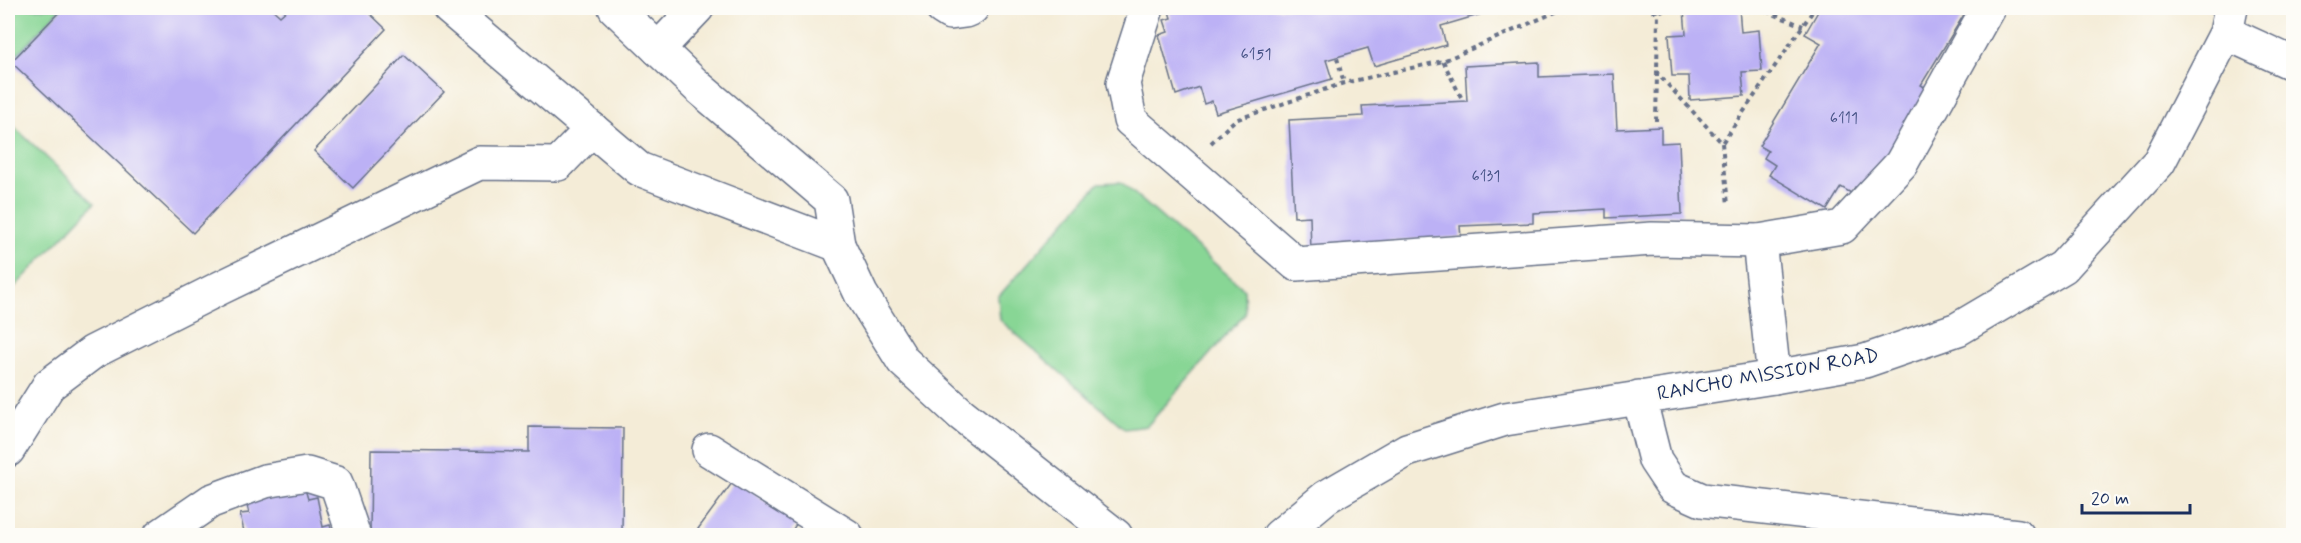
<svg xmlns="http://www.w3.org/2000/svg" width="2301" height="543" font-family="Mynerve,sans-serif">
<style>
.green{fill:#88d695;stroke:#52827a;stroke-width:1.5}
.building{fill:#bcb1f5}
.lines{fill:none;stroke-linecap:round;stroke-linejoin:round}
.minor-casing{stroke:#677188;stroke-width:36}
.major-casing{stroke:#677188;stroke-width:36}
.path{stroke:#677188;stroke-width:4;stroke-dasharray:4.5 4.5;stroke-linecap:butt}
.minor{stroke:#fff;stroke-width:33}
.major{stroke:#fff;stroke-width:33}
.labels{text-anchor:middle;dominant-baseline:central;stroke-width:4.5;stroke-linejoin:round;paint-order:stroke}
.number-label{font-size:16px;fill:#435084}
.street-label{font-size:20px;fill:#1b2f5e;stroke:#fdfcf7}
</style>
<rect width="100%" height="100%" fill="#fdfcf7"/>
<filter id="ink" filterUnits="userSpaceOnUse"><feTurbulence type="fractalNoise" baseFrequency=".0167" numOctaves="2"/><feDisplacementMap in="SourceGraphic" scale="12" xChannelSelector="R" yChannelSelector="G"/><feConvolveMatrix kernelMatrix="1 2 1 2 8 2 1 2 1" color-interpolation-filters="sRGB"/></filter>
<filter id="wash" filterUnits="userSpaceOnUse"><feTurbulence type="fractalNoise" baseFrequency=".008" numOctaves="4" result="noise"/><feDisplacementMap in="SourceGraphic" scale="24" xChannelSelector="R" yChannelSelector="G"/><feGaussianBlur stdDeviation="1.35" result="paint"/><feColorMatrix in="noise" values="0 0 0 0 0 0 0 0 0 0 0 0 0 0 0 0 0 1.4 0 .05"/><feComposite in="paint" operator="in"/></filter>
<g filter="url(#wash)">
<rect width="100%" height="100%" fill="#f4ecd7"/>
<g class="green">
<polygon points="8,8 61,8 18,54 8,44"/>
<polygon points="8,121 95,203 8,294"/>
<polygon points="1121,182 1244,289 1245,314 1147,426 1125,429 1000,320 998,297 1099,183"/>
</g>
<g id="blocks">
<g class="building">
<polygon points="63,8 271,8 280,16 289,8 364,8 386,29 193,233 11,62"/>
<polygon points="1168,8 1502,8 1441,26 1446,45 1374,66 1368,48 1326,60 1332,79 1216,113 1212,101 1204,104 1199,87 1176,95 1159,35 1168,32 1164,20 1171,18"/>
<polygon points="1739,8 1741,32 1759,30 1762,71 1742,72 1744,96 1690,100 1689,76 1672,76 1669,35 1686,34 1684,10"/>
<polygon points="1820,8 1968,8 1921,85 1928,89 1866,193 1855,187 1851,193 1841,187 1827,210 1769,175 1775,165 1764,158 1768,151 1759,146 1821,43 1805,34"/>
<polygon points="404,55 444,92 353,188 314,151"/>
<polygon points="1539,62 1539,77 1614,74 1617,129 1661,127 1661,143 1679,142 1682,214 1606,218 1606,209 1533,213 1533,223 1460,226 1461,237 1387,241 1387,251 1311,254 1310,216 1294,217 1289,120 1363,116 1362,106 1467,101 1465,66"/>
<polygon points="529,427 623,428 622,536 370,536 371,450 529,452"/>
<polygon points="735,479 797,523 791,532 796,536 702,536 704,534 698,529"/>
<polygon points="305,489 308,499 317,497 323,527 330,525 333,536 245,536 240,514 249,513 246,502"/>
</g>
</g>
</g>
<g filter="url(#ink)">
<use href="#blocks" fill-opacity="0" stroke="#677188" stroke-width="1.5"/>
<g class="lines">
<g class="minor-casing">
<g id="minor">
<polyline points="449,8 639,169 838,245 831,200 698,87 615,8"/>
<polyline points="942,8 950,13 965,11 972,8"/>
<polyline points="1147,8 1123,83 1130,120 1296,264 1652,239 1759,241 1842,227 1901,164 1988,8"/>
<polyline points="2226,33 2294,64"/>
<polyline points="658,49 697,8"/>
<polyline points="1759,241 1774,377"/>
<polyline points="838,245 861,294 903,361 961,414 1116,536"/>
<polyline points="1639,397 1655,460 1673,487 1702,500 2018,536"/>
<polyline points="8,450 49,385 93,352 220,288 479,163 558,164 592,129"/>
<polyline points="709,450 847,536"/>
<polyline points="160,536 211,501 265,481 307,474 336,483 354,536"/>
</g>
</g>
<g class="major-casing">
<polyline id="major" points="1279,536 1326,497 1407,450 1505,419 1774,377 1865,361 1958,329 2063,267 2159,162 2226,33 2231,8"/>
</g>
<g class="path">
<polyline points="1643,8 1658,12 1668,8"/>
<polyline points="1656,8 1658,12 1657,73 1722,143 1815,8"/>
<polyline points="1758,8 1803,26"/>
<polyline points="1337,58 1344,83"/>
<polyline points="1443,61 1461,97"/>
<polyline points="1656,121 1657,74"/>
<polyline points="1211,143 1235,120 1344,83 1443,61 1565,8"/>
<polyline points="1722,143 1728,205"/>
</g>
<use href="#minor" class="minor"/>
<use href="#major" class="major"/>
</g>
</g>
<g class="labels">
<g class="number-label">
<text x="1256" y="54">6151</text>
<text x="1844" y="118">6111</text>
<text x="1486" y="176">6131</text>
</g>
<g class="street-label">
<text transform="translate(1768 375) rotate(-10)">RANCHO MISSION ROAD</text>
</g>
</g>
<rect width="2301" height="543" fill="none" stroke="#fdfcf7" stroke-width="30"/>
<path d="M2082 504v9h108v-9" fill="none" stroke="#1b2f5e" stroke-width="3"/>
<text x="2091" y="504" font-size="18" fill="#1b2f5e" stroke="#fdfcf7" stroke-width="4.5" paint-order="stroke">20 m</text>
</svg>
